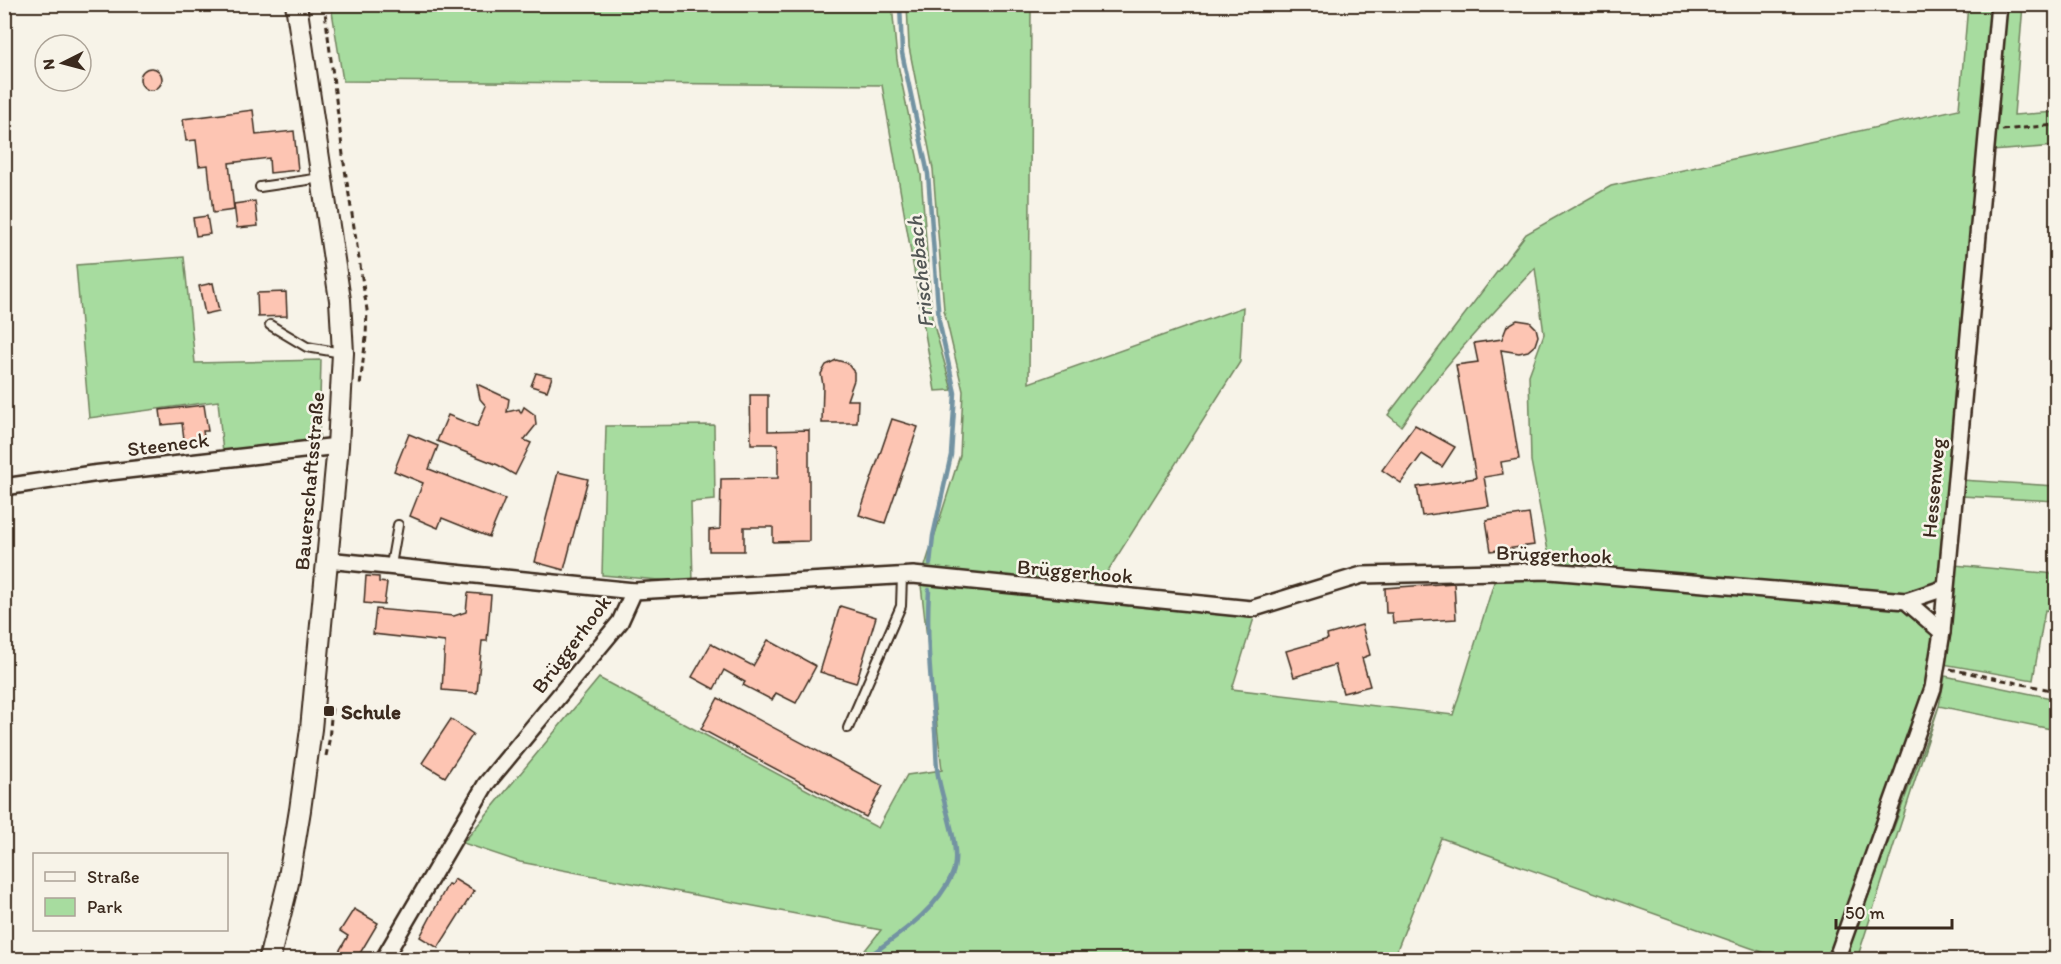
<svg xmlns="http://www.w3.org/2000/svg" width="2061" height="964" font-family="Itim,sans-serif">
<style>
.green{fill:#a7dc9f;stroke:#71835e;stroke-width:1.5}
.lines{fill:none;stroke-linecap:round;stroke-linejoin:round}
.stream{stroke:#7393a2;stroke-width:4.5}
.building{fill:#fdc5b3;stroke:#3b2a1e;stroke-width:1.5}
.service-casing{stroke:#3b2a1e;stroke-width:12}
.minor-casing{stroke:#3b2a1e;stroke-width:20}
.tertiary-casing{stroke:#3b2a1e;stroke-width:24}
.path{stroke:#3b2a1e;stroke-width:3;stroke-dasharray:6 4.5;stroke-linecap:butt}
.service{stroke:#f7f3e8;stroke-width:8}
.minor{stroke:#f7f3e8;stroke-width:15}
.tertiary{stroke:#f7f3e8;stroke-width:20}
.poi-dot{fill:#3b2a1e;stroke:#f7f3e8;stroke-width:2}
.labels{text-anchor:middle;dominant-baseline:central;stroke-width:5;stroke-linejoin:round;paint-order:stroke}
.street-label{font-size:21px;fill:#3b2a1e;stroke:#f7f3e8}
.poi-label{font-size:21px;font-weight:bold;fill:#3b2a1e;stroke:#f7f3e8;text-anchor:start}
.water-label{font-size:22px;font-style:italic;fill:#525655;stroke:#f7f3e8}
</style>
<rect width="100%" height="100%" fill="#f7f3e8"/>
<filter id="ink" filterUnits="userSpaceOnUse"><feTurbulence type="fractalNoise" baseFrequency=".0167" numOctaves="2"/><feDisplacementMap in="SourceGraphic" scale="12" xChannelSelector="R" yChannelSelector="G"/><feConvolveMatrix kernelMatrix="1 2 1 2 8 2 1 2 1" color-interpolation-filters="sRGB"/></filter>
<g filter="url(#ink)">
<g class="green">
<polygon points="331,5 892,5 897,60 921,175 932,318 952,390 935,391 882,85 343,81"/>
<polygon points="907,5 1031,5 1029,383 1243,307 1240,362 1097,588 1092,602 1254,618 1232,689 1453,715 1495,579 1558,579 1901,609 1935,636 1925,692 1829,959 1782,959 1441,838 1393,960 858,959 881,930 520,862 463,843 599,678 878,828 907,775 942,770 921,585 1064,598 1074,584 924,569 960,455 963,391 944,310 933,169 909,47"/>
<path d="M 1968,5 L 1991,5 L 1939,582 L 1902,595 L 1551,567 L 1531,461 L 1529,375 L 1544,334 L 1535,268 C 1488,318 1440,369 1401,426 L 1388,415 L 1526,234 L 1611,186 L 1959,109 Z"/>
<polygon points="2005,5 2023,5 2014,115 2056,112 2056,146 1992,151"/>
<polygon points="184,257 195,363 321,360 319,440 223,453 218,401 89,418 76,265"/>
<polygon points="714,425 715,500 691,502 693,583 602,575 606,426"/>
<polygon points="1961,480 2056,486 2056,501 1961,496"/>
<polygon points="1954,565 2056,574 2056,612 2045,610 2033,680 1943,664"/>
<polygon points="1945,676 2056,699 2056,730 1939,706 1857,959 1845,959 1939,706"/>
</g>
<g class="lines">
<g class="stream">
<polyline points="900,4 902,53 928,174 939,321 955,393 951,455 933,536 930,564"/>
<path d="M 864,960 C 897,935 934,914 952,875 C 964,848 939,796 937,768 C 936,756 936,743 935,731 C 931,684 926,637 929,590"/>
</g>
</g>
<g class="building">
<circle cx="151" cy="79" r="11"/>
<polygon points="253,110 256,135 294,131 298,170 270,173 269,158 229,163 234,210 213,213 208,165 199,166 196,140 186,141 183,119"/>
<polygon points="255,201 258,226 237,228 234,204"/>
<polygon points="207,216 210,234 196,236 193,218"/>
<polygon points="213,283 219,311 205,314 199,286"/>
<polygon points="286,292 287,316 258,317 257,293"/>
<polygon points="1517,320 1530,322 1536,328 1538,336 1535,345 1528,351 1519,353 1501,350 1519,459 1501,462 1503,474 1484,477 1489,506 1422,516 1417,487 1476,478 1456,365 1478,362 1474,343 1502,339 1507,326"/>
<polygon points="836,360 847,363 854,372 854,380 847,400 858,400 857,423 822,423 823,385 821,374 826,365"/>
<polygon points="536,373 552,377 547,391 531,386"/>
<polygon points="477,384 509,399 507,412 519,409 521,413 524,407 535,415 536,425 524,440 531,443 515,475 498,465 437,441 448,415 477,427 486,406 480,399"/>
<polygon points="750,395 768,395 768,431 809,430 809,541 773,542 773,527 744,527 744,551 709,551 709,530 720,529 721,479 778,478 778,444 751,444"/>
<polygon points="204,405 208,431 203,431 205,444 185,447 182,423 162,425 160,410"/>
<polygon points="892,419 918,427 885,523 859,515"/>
<polygon points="1415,425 1455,447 1442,467 1422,454 1401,483 1382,470"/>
<polygon points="409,434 438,446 429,469 505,499 489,537 442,518 438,528 410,516 423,483 394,471"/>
<polygon points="558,472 588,479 564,570 535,562"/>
<polygon points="1529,514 1534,545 1491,551 1486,520"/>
<polygon points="366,576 379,577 379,582 387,583 384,605 364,603"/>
<polygon points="1454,583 1456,619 1393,623 1392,613 1386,613 1385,588"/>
<polygon points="468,593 491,595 487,641 482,641 477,693 442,690 445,642 373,634 376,609 454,616 466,612"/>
<polygon points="840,606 876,617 856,683 820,672"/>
<polygon points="1362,625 1370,655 1362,658 1370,686 1343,693 1335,665 1294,677 1286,651 1328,639 1327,635"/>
<polygon points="768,640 816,666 796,703 776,693 772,700 743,685 745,682 724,670 714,689 692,677 711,644 753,666"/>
<polygon points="718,698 883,786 866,817 701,729"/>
<polygon points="451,719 473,734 445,777 422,763"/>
<polygon points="454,879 474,891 438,948 420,937 448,884 451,885"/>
<polygon points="354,909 378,923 356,960 334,960 348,936 340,931"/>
</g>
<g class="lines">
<g class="service-casing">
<g id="service">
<polyline points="260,187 321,178"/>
<polyline points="270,325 307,347 342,353"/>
<polyline points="391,565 398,525"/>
<polyline points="848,728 901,606 902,576"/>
</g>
</g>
<g class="minor-casing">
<g id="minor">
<polyline points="4,487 92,474 338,446"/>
<polyline points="327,560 634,591"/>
<polyline points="1906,601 1945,588"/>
<polyline points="383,960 486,784 620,622 634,591 913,575 1251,609 1362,575 1550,571 1906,601 1942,632"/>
<polyline points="1836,960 1933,688 1942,632 1999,4"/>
</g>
</g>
<g class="tertiary-casing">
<polyline id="tertiary" points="269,960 288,883 300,810 311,729 338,446 343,353 340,300 296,4"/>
</g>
<g class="path">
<polyline points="324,4 344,163 367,310 366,337 360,386"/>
<polyline points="2002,130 2056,125"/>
<polyline points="1950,669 2056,691"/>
<polyline points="326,756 329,741 332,706"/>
</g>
<use href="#service" class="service"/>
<use href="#minor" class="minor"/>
<use href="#tertiary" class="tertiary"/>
</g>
</g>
<rect class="poi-dot" x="323" y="705" width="12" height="12" rx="3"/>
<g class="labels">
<g class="street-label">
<text transform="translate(168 444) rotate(-7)">Steeneck</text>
<text transform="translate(309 481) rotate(-85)">Bauerschaftsstraße</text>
<text transform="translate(1933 488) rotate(-85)">Hessenweg</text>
<text transform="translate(1554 554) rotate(2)">Brüggerhook</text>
<text transform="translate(1075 571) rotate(5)">Brüggerhook</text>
<text transform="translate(571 644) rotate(-53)">Brüggerhook</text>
</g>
<g class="poi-label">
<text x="341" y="711">Schule</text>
</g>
<g class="water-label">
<text transform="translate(920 272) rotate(-96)">Frischebach</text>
</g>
</g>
<rect width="2061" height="964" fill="none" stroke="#f7f3e8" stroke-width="24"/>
<rect x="12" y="12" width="2037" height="940" fill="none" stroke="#3b2a1e" stroke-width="2" filter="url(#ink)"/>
<rect x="33" y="853" width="195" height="78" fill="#f7f3e8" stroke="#aca397" stroke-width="1.5"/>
<rect x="45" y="872" width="30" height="9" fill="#f7f3e8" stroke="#aca397" stroke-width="1.5"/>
<text x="87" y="883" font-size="18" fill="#3b2a1e">Straße</text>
<rect x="45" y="898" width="30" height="18" fill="#a7dc9f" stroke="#aca397" stroke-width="1.5"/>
<text x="87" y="913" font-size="18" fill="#3b2a1e">Park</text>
<g transform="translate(63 63) rotate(264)"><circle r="28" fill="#f7f3e8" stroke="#aca397" stroke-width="1.5"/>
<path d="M0-4.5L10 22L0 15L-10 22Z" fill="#3b2a1e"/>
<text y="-9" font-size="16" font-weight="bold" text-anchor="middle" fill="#3b2a1e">N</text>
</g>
<path d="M1836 919v9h116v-9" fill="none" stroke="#3b2a1e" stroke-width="3"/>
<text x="1845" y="919" font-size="18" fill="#3b2a1e" stroke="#f7f3e8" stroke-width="4.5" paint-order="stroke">50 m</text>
</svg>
